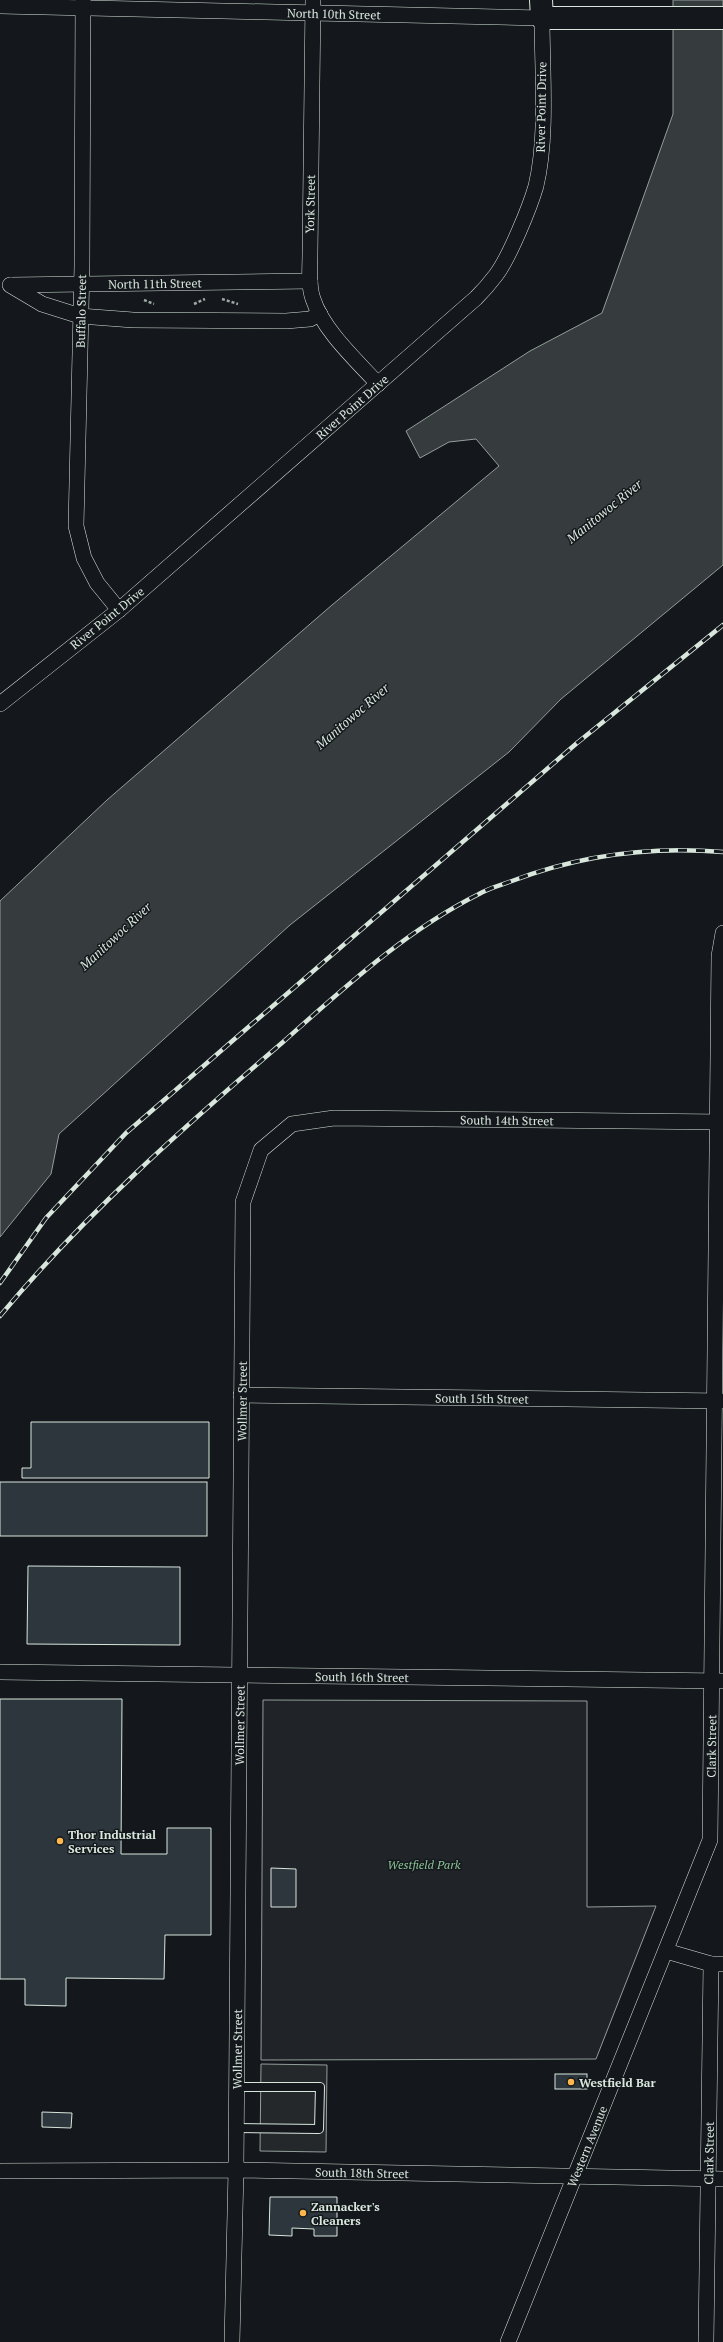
<svg xmlns="http://www.w3.org/2000/svg" width="723" height="2342" font-family="'PT Serif',serif">
<style>
.green{fill:#202428;stroke:#939e99}
.parking{fill:#24282b;stroke:#939e99}
.water{fill:#363b3e;stroke:#939e99}
.building{fill:#2c363c;stroke:#d8e6dc}
.lines{fill:none;stroke-linecap:round;stroke-linejoin:round}
.service-casing{stroke:#d8e6dc;stroke-width:10}
.minor-casing{stroke:#d8e6dc;stroke-width:16}
.primary-casing{stroke:#d8e6dc;stroke-width:24}
.path{stroke:#9da8a2;stroke-width:2.5;stroke-dasharray:3 2;stroke-linecap:butt}
.service{stroke:#14181c;stroke-width:8}
.minor{stroke:#14181c;stroke-width:15}
.primary{stroke:#14181c;stroke-width:22}
.rail-casing{stroke:#d8e6dc;stroke-width:4.5}
.rail{stroke:#14181c;stroke-width:3;stroke-dasharray:9;stroke-linecap:butt}
.poi-dot{fill:#ffb74d;stroke:#14181c;stroke-width:1.5}
.labels{text-anchor:middle;dominant-baseline:central;stroke-width:3;stroke-linejoin:round;paint-order:stroke}
.street-label{font-size:12px;fill:#d8e6dc;stroke:#14181c}
.poi-label{font-size:12px;font-weight:bold;fill:#d8e6dc;stroke:#14181c;text-anchor:start}
.park-label{font-size:12px;font-style:italic;fill:#8ac095;stroke:#14181c}
.water-label{font-size:13px;font-style:italic;fill:#d8e6dc;stroke:#14181c}
</style>
<rect width="100%" height="100%" fill="#14181c"/>
<polygon class="green" points="263,1700 587,1701 587,1907 656,1906 596,2059 261,2060"/>
<polygon class="parking" points="261,2064 327,2065 326,2152 260,2151"/>
<polygon class="water" points="673,0 723,0 723,565 561,699 509,752 290,925 59,1134 51,1174 0,1237 0,901 107,800 332,605 499,466 476,439 449,442 420,458 406,431 530,351 602,313 673,114"/>
<g class="building">
<polygon points="31,1422 209,1422 209,1478 22,1478 22,1468 31,1468"/>
<rect x="0" y="1482" width="207" height="54"/>
<polygon points="28,1566 180,1567 180,1645 27,1644"/>
<polygon points="0,1699 122,1699 121,1854 167,1854 167,1828 211,1828 211,1935 165,1935 164,1979 66,1978 66,2006 25,2005 25,1979 0,1979"/>
<polygon points="271,1868 296,1869 296,1907 271,1907"/>
<rect x="555" y="2074" width="32" height="15"/>
<polygon points="42,2112 72,2113 71,2128 42,2127"/>
<polygon points="270,2197 337,2197 337,2236 314,2236 314,2229 292,2228 292,2236 269,2235"/>
</g>
<g class="lines">
<g class="service-casing">
<polyline id="service" points="237,2128 319,2129 320,2087 237,2087"/>
</g>
<g class="minor-casing">
<g id="minor">
<polyline points="83,0 82,266 76,526 84,558 97,583 119,610"/>
<path d="M 313,0 L 310,254 C 310,268 308,285 313,299 C 323,330 357,361 378,384"/>
<path id="s1" d="M 0,6 L 542,18 C 542,69 548,136 536,186 C 530,207 509,258 496,275 C 490,283 483,291 476,298 L 119,610 L 0,704"/>
<polyline points="10,285 42,304 80,316 133,320 286,321 310,319 320,314"/>
<path id="s2" d="M 11,285 L 310,281"/>
<path id="s3" d="M 241,1395 L 723,1401"/>
<path id="s4" d="M 0,1672 L 723,1681"/>
<polyline points="666,1951 711,1964 723,1964"/>
<path id="s5" d="M 0,2171 L 236,2170 L 723,2179"/>
<path id="s6" d="M 232,2342 L 236,2170 L 243,1202 L 261,1150 L 292,1124 L 334,1118 L 723,1122"/>
<path id="s7" d="M 508,2342 L 710,1840 L 719,956 L 723,933"/>
<path id="s8" d="M 706,2342 L 711,1964"/>
</g>
</g>
<g class="primary-casing">
<polyline id="primary" points="541,0 542,18 723,18"/>
</g>
<g class="path">
<polyline points="222,299 238,304"/>
<polyline points="144,300 154,304"/>
<polyline points="194,304 205,299"/>
</g>
<use href="#service" class="service"/>
<use href="#minor" class="minor"/>
<use href="#primary" class="primary"/>
<g class="rail-casing">
<g id="rail">
<polyline points="0,1283 46,1218 126,1133 577,743 723,625"/>
<path d="M 0,1316 C 84,1215 184,1127 283,1042 C 344,988 405,931 479,894 C 489,888 501,885 512,881 C 580,855 650,846 723,852"/>
</g>
</g>
<use href="#rail" class="rail"/>
</g>
<g class="poi-dot">
<circle cx="60" cy="1841" r="4"/>
<circle cx="571" cy="2082" r="4"/>
<circle cx="303" cy="2213" r="4"/>
</g>
<g class="labels">
<g class="street-label">
<text stroke="none"><textPath href="#s1" startOffset="334">North 10th Street</textPath></text>
<text transform="translate(541 107) rotate(-89)">River Point Drive</text>
<text transform="translate(310 204) rotate(-89)">York Street</text>
<text stroke="none"><textPath href="#s2" startOffset="144">North 11th Street</textPath></text>
<text transform="translate(81 311) rotate(-89)">Buffalo Street</text>
<text transform="translate(352 407) rotate(-41)">River Point Drive</text>
<text transform="translate(107 618) rotate(-39)">River Point Drive</text>
<text stroke="none"><textPath href="#s6" startOffset="1451">South 14th Street</textPath></text>
<text stroke="none"><textPath href="#s3" startOffset="241">South 15th Street</textPath></text>
<text stroke="none"><textPath href="#s6" startOffset="941">Wollmer Street</textPath></text>
<text stroke="none"><textPath href="#s4" startOffset="362">South 16th Street</textPath></text>
<text stroke="none"><textPath href="#s6" startOffset="617">Wollmer Street</textPath></text>
<text stroke="none"><textPath href="#s7" startOffset="635">Clark Street</textPath></text>
<text stroke="none"><textPath href="#s6" startOffset="293">Wollmer Street</textPath></text>
<text stroke="none"><textPath href="#s7" startOffset="211">Western Avenue</textPath></text>
<text stroke="none"><textPath href="#s8" startOffset="189">Clark Street</textPath></text>
<text stroke="none"><textPath href="#s5" startOffset="362">South 18th Street</textPath></text>
</g>
<g class="poi-label">
<text x="68" y="1834">Thor Industrial<tspan x="68" dy="14">Services</tspan></text>
<text x="579" y="2082">Westfield Bar</text>
<text x="311" y="2206">Zannacker's<tspan x="311" dy="14">Cleaners</tspan></text>
</g>
<g class="park-label">
<text x="424" y="1864">Westfield Park</text>
</g>
<g class="water-label">
<text transform="translate(604 511) rotate(-39)">Manitowoc River</text>
<text transform="translate(352 716) rotate(-41)">Manitowoc River</text>
<text transform="translate(115 936) rotate(-43)">Manitowoc River</text>
</g>
</g>
</svg>
